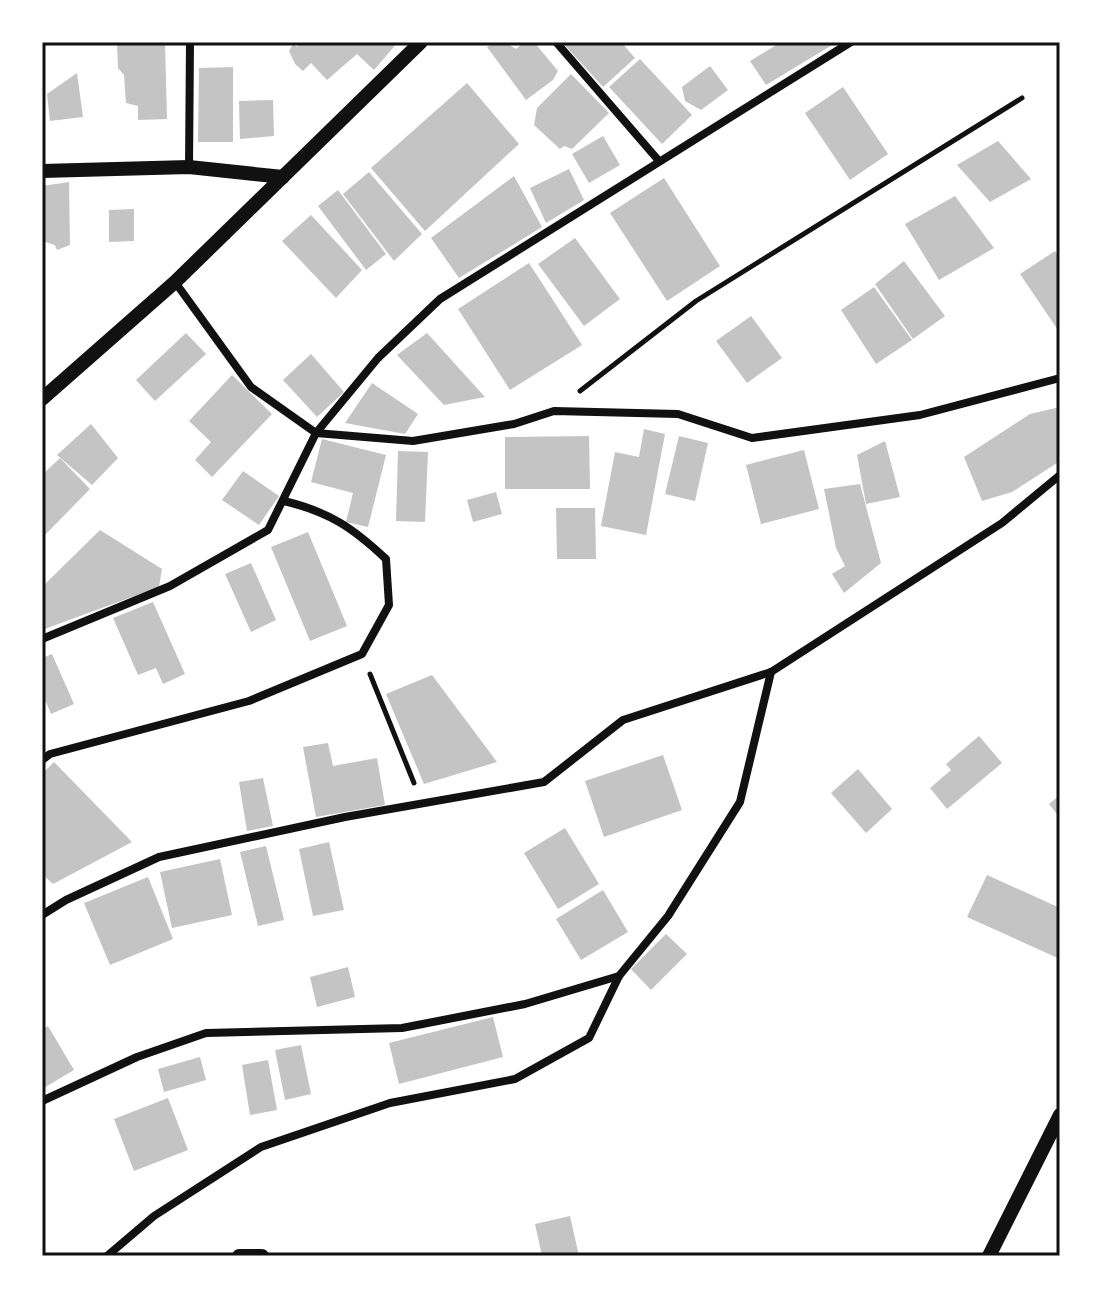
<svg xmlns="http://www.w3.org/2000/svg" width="1102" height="1298" font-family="'Space Grotesk',sans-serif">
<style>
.building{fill:#c4c4c4}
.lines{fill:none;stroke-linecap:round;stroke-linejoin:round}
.path{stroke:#111;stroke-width:5}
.minor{stroke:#111;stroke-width:8}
.tertiary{stroke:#111;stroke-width:14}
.neatline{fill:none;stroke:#111;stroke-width:3}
</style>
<rect width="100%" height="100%" fill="#fff"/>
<g class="building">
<polygon points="117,42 165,42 167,119 138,120 138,106 126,103 124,75 118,68"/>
<polygon points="301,42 398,42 374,70 357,54 327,80 311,63 303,71 295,64 289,51 293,44 297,47"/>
<polygon points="494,42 504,42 516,49 524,42 534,42 558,71 553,80 526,100 487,47"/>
<polygon points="562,42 621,42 635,58 603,87"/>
<polygon points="781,42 837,42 766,85 750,61"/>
<polygon points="640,59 692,115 662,144 609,87"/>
<polygon points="710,66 728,90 701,110 685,101 682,87"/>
<polygon points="233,67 233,142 198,142 199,68"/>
<polygon points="77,73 83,117 50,121 47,94"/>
<polygon points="571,74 609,113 572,149 564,146 560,149 534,125 537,108"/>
<polygon points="467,83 519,144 425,231 371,168"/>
<polygon points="843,87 888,154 850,180 805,113"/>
<polygon points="273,100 274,136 240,139 239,101"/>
<polygon points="603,136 620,165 589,183 572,154"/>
<polygon points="998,141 1031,179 990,202 957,165"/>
<polygon points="569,169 584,200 546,223 530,188"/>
<polygon points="369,172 422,234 394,261 343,194"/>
<polygon points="514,176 542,227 459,278 431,238"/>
<polygon points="664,178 720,266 667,301 610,213"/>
<polygon points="69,182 70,245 57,250 55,245 42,241 42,186"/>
<polygon points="338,190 386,254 366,270 318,206"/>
<polygon points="955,196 994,248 939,280 905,224"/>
<polygon points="134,209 134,241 109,242 109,210"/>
<polygon points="311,215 362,270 336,298 282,241"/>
<polygon points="575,238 620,299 584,326 538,264"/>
<polygon points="1055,251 1060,258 1060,333 1020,274"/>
<polygon points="904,261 945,316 913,339 875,284"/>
<polygon points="529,263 582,345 510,390 458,309"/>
<polygon points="874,287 912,340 876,364 841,310"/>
<polygon points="751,316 782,358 747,383 716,341"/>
<polygon points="186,333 206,354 155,401 136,380"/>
<polygon points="427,333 485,397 444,405 397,355"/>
<polygon points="311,354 344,392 317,417 283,380"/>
<polygon points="232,375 272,414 212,477 195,460 211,442 189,421"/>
<polygon points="372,383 418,414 405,434 345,423"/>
<polygon points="1060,407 1060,461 1012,492 982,501 964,457 1030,414"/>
<polygon points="91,424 118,458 92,485 57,455"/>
<polygon points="644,429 665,434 646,535 601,526 615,452 639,457"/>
<polygon points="589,436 590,489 505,489 505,437"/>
<polygon points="679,436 708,443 695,501 665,494"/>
<polygon points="322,439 386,455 368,527 346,522 353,493 311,482"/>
<polygon points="885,441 900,497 866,504 857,455"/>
<polygon points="804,450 819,509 761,524 746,465"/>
<polygon points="398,451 428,452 425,522 396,521"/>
<polygon points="60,458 90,489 42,538 42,475"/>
<polygon points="243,471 279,496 259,525 222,500"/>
<polygon points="860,484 881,563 844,593 832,574 845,566 836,548 824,489"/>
<polygon points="496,492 502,514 473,522 467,500"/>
<polygon points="556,508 595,508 596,559 557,559"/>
<polygon points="100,530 162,569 159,587 42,630 42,587"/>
<polygon points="308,532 347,626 310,641 271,547"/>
<polygon points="251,563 276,620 251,632 225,574"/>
<polygon points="153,602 185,674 163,684 156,668 138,675 113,618"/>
<polygon points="52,654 74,704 51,714 42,692 42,658"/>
<polygon points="432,675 497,762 424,784 386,694"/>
<polygon points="979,736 1002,763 947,809 930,788 951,770 946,764"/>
<polygon points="328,743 333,766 377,758 385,805 316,817 303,747"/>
<polygon points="663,755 682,810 604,837 585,781"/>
<polygon points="54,762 132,842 53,884 42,874 42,774"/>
<polygon points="858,769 892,809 866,833 831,793"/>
<polygon points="263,778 273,826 247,831 239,782"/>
<polygon points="1060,795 1060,818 1049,804"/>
<polygon points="565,828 599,884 558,909 524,853"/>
<polygon points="329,842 344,910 313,916 299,849"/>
<polygon points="266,846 284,920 258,926 240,852"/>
<polygon points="220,859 232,915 172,928 160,872"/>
<polygon points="987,875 1060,908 1060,959 967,917"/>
<polygon points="148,877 173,939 110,965 84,903"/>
<polygon points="603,890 628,932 581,960 556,919"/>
<polygon points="666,934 687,954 651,990 631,969"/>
<polygon points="348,967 355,997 317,1007 310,977"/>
<polygon points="493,1017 503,1057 399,1084 389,1043"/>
<polygon points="48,1026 74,1070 42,1089 42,1030"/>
<polygon points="301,1045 311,1094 285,1100 275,1050"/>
<polygon points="200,1057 206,1080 164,1092 158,1069"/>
<polygon points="268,1060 277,1110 250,1115 242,1065"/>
<polygon points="168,1098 188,1150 134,1171 114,1119"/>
<polygon points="570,1216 579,1256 542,1256 535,1224"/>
</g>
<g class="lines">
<g class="path">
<polyline points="580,391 696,301 1022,98"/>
<polyline points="370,674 414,783"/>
</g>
<g class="minor">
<polyline points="556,42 659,161"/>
<polyline points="189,167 190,42"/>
<polyline points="175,282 251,387 316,433"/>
<polyline points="316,433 413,441 514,424 554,411 678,414 752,438 920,415 1060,378"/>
<polyline points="42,639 170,586 268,530 316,433 378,358 440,299 851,42"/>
<path d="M 42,760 L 50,754 L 249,701 L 362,654 L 389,605 L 386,559 C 352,527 329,512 284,501"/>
<polyline points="42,915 66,900 159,857 345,817 544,782 623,720 771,672 1002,523 1060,475"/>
<polyline points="42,1101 137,1057 206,1033 402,1028 525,1004 619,976"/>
<polyline points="107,1256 154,1216 261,1147 390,1103 515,1079 589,1038 619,976 668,916 740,802 771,672"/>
</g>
<g class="tertiary">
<polyline points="42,171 189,167 283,177"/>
<polyline points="42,399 175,282 421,42"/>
<polyline points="239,1256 262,1256"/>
<polyline points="989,1256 1060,1115"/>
</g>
</g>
<rect width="1102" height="1298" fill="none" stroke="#ffffff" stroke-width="88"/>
<rect x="44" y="44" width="1014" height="1210" class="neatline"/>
</svg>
